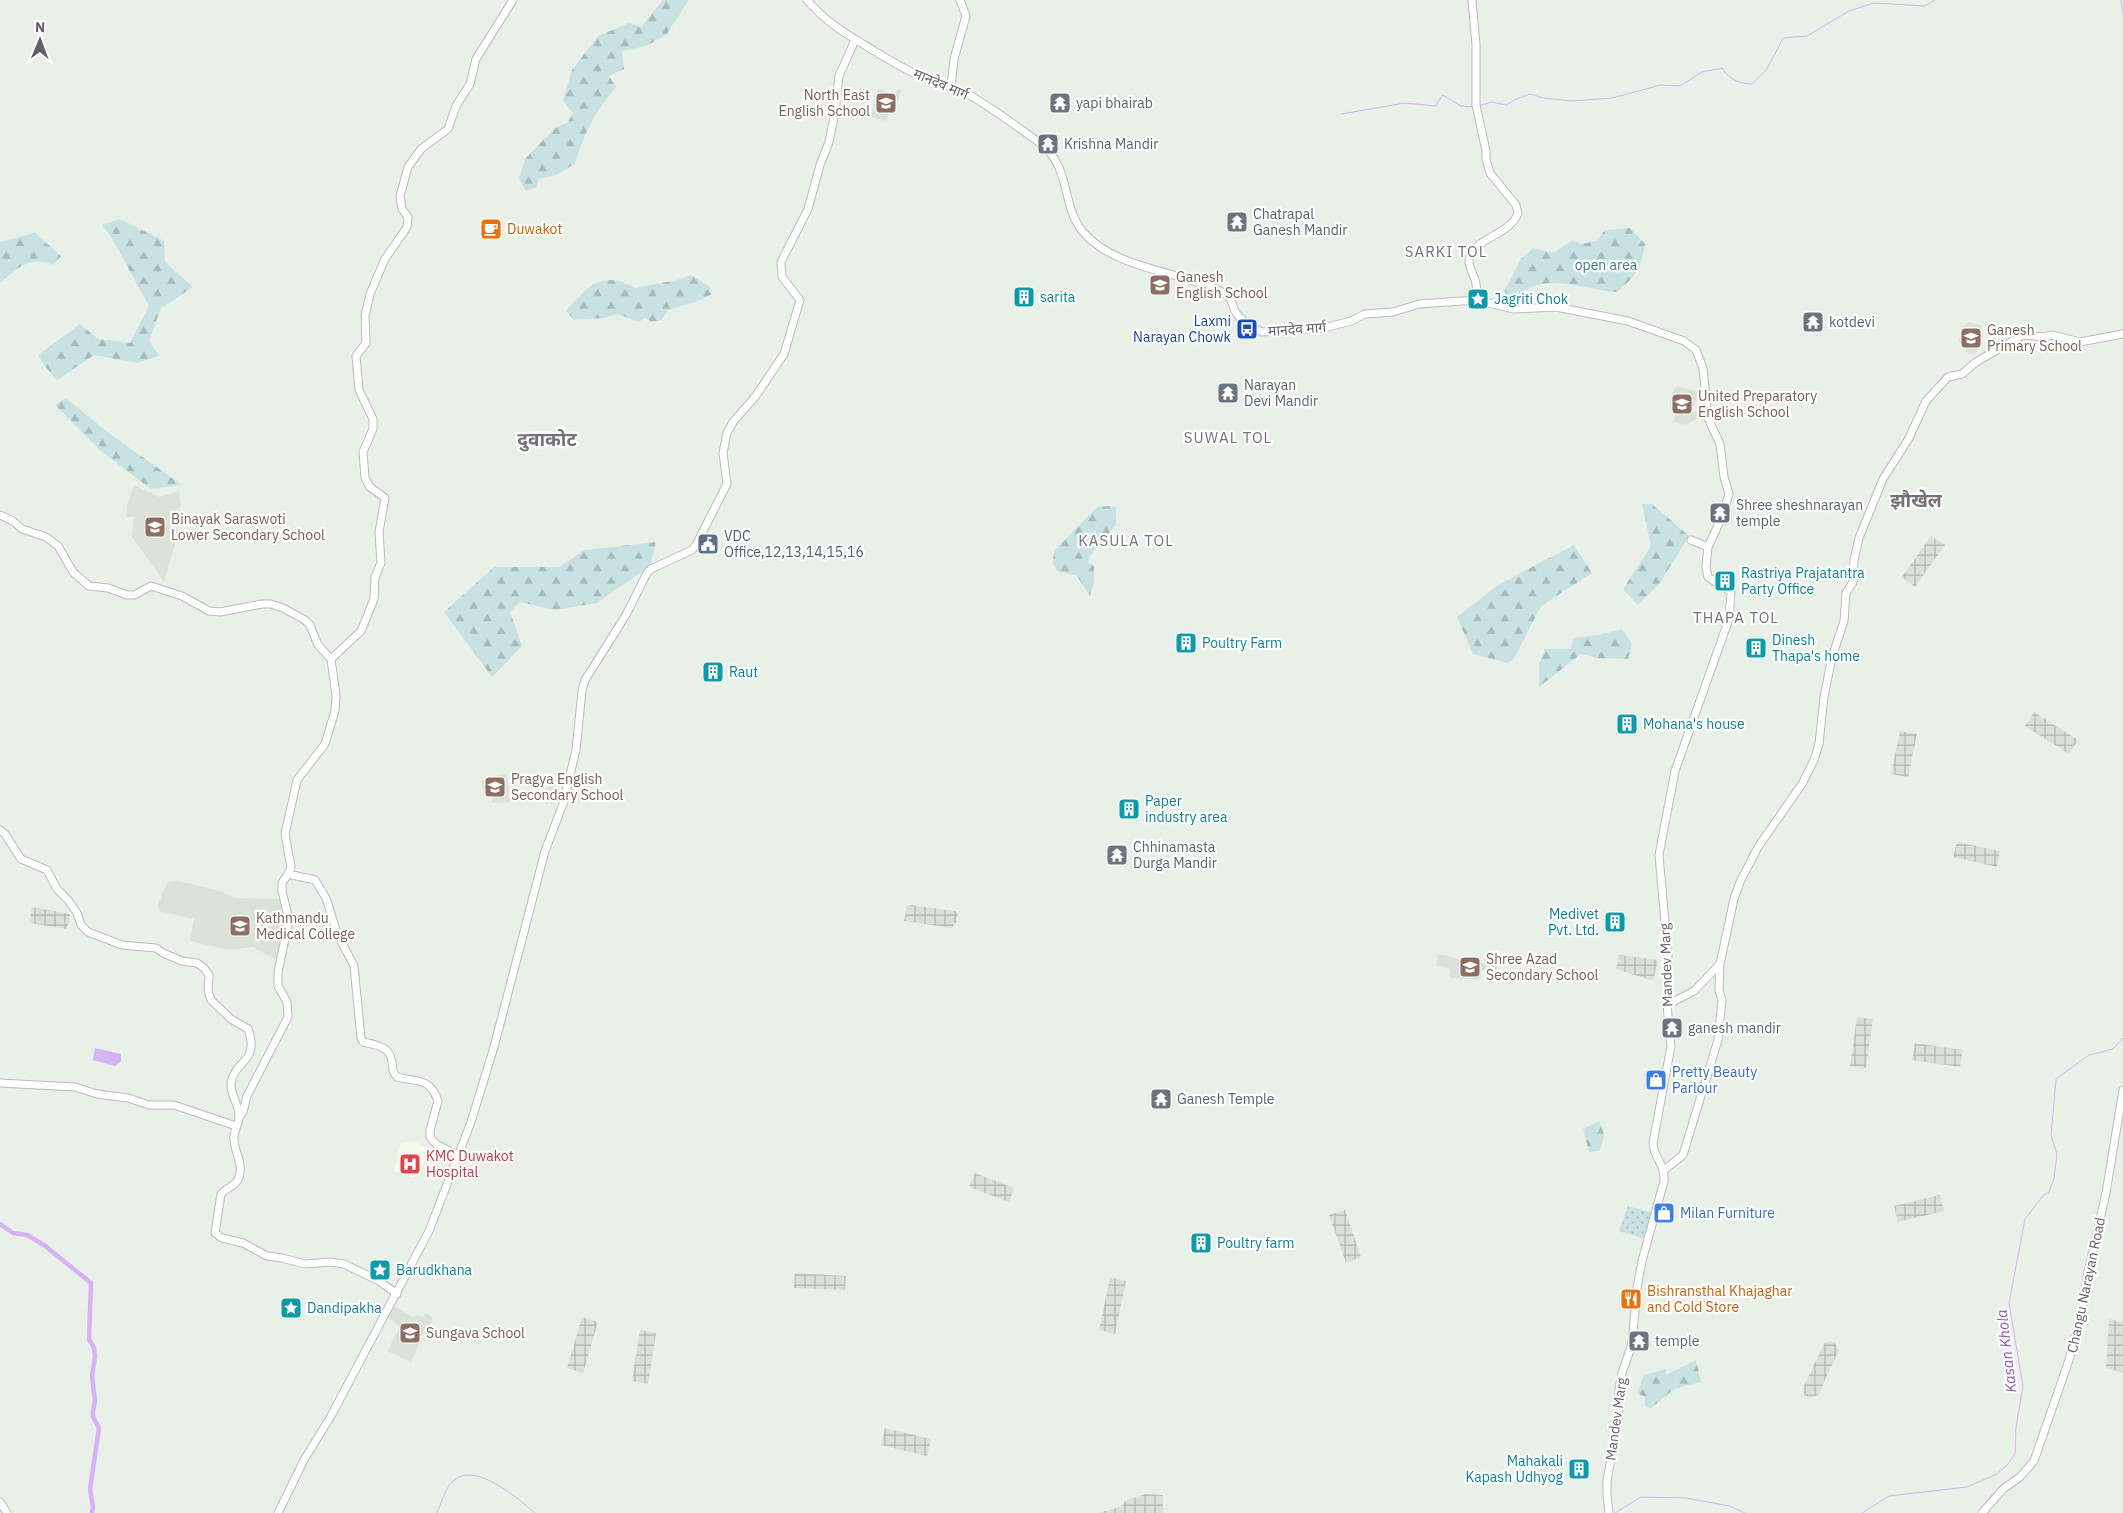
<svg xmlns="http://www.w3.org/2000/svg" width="2123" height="1513" font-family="'IBM Plex Sans','Noto Sans Devanagari',sans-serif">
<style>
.industrial{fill:url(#industrial-grid)}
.education{fill:#dae2da}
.medical{fill:#f6fae8}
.forest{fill:url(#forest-firs)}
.park{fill:url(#park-dots)}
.water{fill:#d6b2f6}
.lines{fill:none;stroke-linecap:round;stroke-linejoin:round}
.stream{stroke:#d6b2f6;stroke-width:1}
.canal{stroke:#d6b2f6;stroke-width:4.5}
.secondary-casing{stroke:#beb9c0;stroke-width:9}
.secondary{stroke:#fff;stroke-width:7}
.labels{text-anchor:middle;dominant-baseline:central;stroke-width:4.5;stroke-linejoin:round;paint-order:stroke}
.street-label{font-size:14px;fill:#646067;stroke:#fff}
.education-label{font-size:14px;fill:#785e54;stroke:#fff;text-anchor:start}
.worship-label{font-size:14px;fill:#5b616d;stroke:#fff;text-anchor:start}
.food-label{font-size:14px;fill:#c56008;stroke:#fff;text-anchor:start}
.park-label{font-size:14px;fill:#407b85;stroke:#fff}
.culture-label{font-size:14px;fill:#0d838f;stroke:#fff;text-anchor:start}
.transit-label{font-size:14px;fill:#164399;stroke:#fff;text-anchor:end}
.service-label{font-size:14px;fill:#4e5e75;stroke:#fff;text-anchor:start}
.shop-label{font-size:14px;fill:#366cbe;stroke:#fff;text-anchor:start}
.health-label{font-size:14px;fill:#be3a42;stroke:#fff;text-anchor:start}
.neighbourhood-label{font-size:15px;letter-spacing:1px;fill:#757179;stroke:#fff}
.water-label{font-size:15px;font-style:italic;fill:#9256b8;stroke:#fff}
.district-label{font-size:19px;font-weight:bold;fill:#757179;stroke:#fff}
</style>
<defs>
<pattern id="industrial-grid" width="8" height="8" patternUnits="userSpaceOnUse" patternTransform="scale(1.25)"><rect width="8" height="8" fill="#dadfda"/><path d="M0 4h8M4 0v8" fill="none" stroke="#b4b8b5"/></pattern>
<pattern id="forest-firs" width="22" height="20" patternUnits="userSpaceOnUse" patternTransform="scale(1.25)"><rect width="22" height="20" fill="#c8e2e4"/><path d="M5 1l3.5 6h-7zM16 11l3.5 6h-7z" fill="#a6bbbd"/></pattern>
<pattern id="park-dots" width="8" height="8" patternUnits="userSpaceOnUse" patternTransform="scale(1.25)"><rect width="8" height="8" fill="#c8e2e4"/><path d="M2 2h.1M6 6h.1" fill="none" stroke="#a6bbbd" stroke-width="1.8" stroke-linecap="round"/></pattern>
</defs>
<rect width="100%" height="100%" fill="#e9f0e8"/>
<g class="industrial">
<polygon points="1931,536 1945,545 1915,587 1902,577"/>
<polygon points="2034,712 2078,740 2069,754 2025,726"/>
<polygon points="1900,731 1917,734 1908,777 1891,774"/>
<polygon points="1957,842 2000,851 1997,867 1953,857"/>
<polygon points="910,905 955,911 958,913 956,923 954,923 953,928 904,921 907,906 910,907"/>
<polygon points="32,907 70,914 67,929 29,923"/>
<polygon points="1619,955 1658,960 1653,981 1616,969"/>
<polygon points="1857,1017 1873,1019 1866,1068 1850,1066"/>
<polygon points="1915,1043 1963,1050 1960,1067 1912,1060"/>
<polygon points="975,1173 1014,1188 1009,1202 969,1187"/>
<polygon points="1940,1195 1944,1211 1898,1222 1894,1206"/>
<polygon points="1345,1210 1361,1257 1346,1263 1329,1215"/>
<polygon points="795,1273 846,1276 845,1290 794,1288"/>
<polygon points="1110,1277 1126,1281 1115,1334 1099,1330"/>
<polygon points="582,1317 598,1322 583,1373 567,1368"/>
<polygon points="2109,1319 2123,1322 2123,1373 2106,1368"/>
<polygon points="640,1330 656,1333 648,1384 632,1381"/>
<polygon points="1828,1341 1834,1342 1839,1350 1818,1395 1808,1398 1804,1394 1803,1388 1824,1344"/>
<polygon points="885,1428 931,1439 927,1456 881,1445"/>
<polygon points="1145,1494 1163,1495 1163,1513 1099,1513 1122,1506 1125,1501"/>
</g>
<g class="education">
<polygon points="878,89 895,95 898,89 902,90 894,110 890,109 887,121 871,117"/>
<polygon points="1968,322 1981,325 1983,336 1976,353 1968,354 1959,340 1962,328"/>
<polygon points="1676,386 1699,392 1698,399 1696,399 1691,412 1698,412 1698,418 1686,425 1674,422 1676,411 1670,411 1671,397"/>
<polygon points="134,485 159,497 179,491 181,506 175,544 164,582 132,537 134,517 126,517 127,505"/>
<polygon points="507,774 510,802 492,803 492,792 484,793 481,782 493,776"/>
<polygon points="551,785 556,786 562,797 552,805 550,802 546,804 540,793"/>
<polygon points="177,881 214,889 235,898 282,899 289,915 281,963 253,947 229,950 190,941 194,919 159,911 158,905 167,882"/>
<polygon points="1438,954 1456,958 1457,960 1484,963 1484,958 1500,962 1495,972 1482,970 1479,980 1450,978 1450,969 1436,966"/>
<polygon points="391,1304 413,1317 418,1315 423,1317 426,1313 433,1318 427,1330 415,1342 419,1345 411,1362 387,1351 400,1327 385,1315"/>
</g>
<polygon class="medical" points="414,1141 428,1149 420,1175 412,1178 394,1171 401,1143"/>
<g class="forest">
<path d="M 663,0 L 689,0 L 666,35 L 646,46 L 622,51 L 624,69 L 609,76 L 616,87 C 596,110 583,135 575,164 L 556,175 L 538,179 L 537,187 L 526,191 L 519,179 L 525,159 L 555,128 L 568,122 L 573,113 L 563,101 L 572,70 L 598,36 L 629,23 L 641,27 Z"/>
<polygon points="120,219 164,241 165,262 193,287 161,308 149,341 159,356 137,363 94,355 57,380 43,364 38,355 80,324 98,339 130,343 149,306 110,235 102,225"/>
<path d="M 1630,228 L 1645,244 C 1641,269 1636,276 1617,292 C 1591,291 1555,276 1532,287 C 1525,290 1519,296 1513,301 L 1504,291 L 1521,259 L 1533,248 L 1554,253 L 1573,240 L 1581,244 L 1596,241 L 1605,230 Z"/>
<path d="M 35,233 L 61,256 L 54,265 C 28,255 20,268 0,282 L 0,242 Z"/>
<path d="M 691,275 L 709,286 L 712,294 L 698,301 L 668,310 L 662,320 L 652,322 L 645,318 L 639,322 L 617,314 L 604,318 L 574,320 L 566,311 C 587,287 602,269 635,288 L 677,280 Z"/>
<polygon points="66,398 110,434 182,485 151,489 102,452 55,405"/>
<polygon points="1642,504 1652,504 1689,536 1659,584 1638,605 1623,589 1651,546"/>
<polygon points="1109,506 1116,507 1116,525 1090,556 1088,563 1094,566 1094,582 1090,596 1077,576 1057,571 1053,563 1054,551 1097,507"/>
<polygon points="656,542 650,566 597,603 555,610 520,602 510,612 522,646 492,677 444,612 494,567 559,567 585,550"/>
<polygon points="1574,545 1592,573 1541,606 1513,660 1508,663 1473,654 1457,617 1498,585"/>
<polygon points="1622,629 1632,644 1628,659 1597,658 1581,654 1539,687 1539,664 1545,649 1571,649 1573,638 1599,635"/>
<path d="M 1599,1121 C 1605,1133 1605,1139 1599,1151 L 1589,1152 L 1583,1129 Z"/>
<polygon points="1696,1360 1701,1382 1674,1389 1650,1409 1645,1406 1645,1397 1637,1393 1644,1375 1666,1369 1666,1375"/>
</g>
<polygon class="park" points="1628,1206 1653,1213 1645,1239 1619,1231"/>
<polygon class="water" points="95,1048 121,1054 121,1062 115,1066 93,1060"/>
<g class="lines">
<g class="stream">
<polyline points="2121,0 2123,14"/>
<path d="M 1479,106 L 1491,102 L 1506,105 L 1519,98 L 1530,94 L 1543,98 L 1573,101 L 1612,98 L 1661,85 L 1680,86 L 1702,72 L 1722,68 C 1730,80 1738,83 1752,84 L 1767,69 L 1783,38 L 1807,36 L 1849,11 L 1874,3 L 1925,6 L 1935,0"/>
<polyline points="1341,114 1405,103 1435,106 1443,95 1461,106 1475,107"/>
<path d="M 437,1513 C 441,1504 445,1488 453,1481 C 475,1460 518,1499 535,1513"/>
<polyline points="1615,1513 1641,1497 1686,1498 1730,1506 1745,1513"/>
<polyline points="1862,1513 1889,1496 1967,1487 1997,1474 2007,1465 2015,1454 2016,1427 2023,1386 2009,1303 2025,1219 2042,1197 2049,1192 2054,1178 2057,1154 2051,1136 2056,1079 2089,1055 2113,1049 2123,1038"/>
</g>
<polyline class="canal" points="0,1224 13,1233 27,1235 44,1245 91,1283 89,1339 94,1348 95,1357 92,1376 95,1401 93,1410 93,1417 99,1428 90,1489 93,1507 92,1513"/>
<g class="secondary-casing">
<g id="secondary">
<path d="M 807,0 C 826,23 851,37 876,52 C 891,61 906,70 922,77 C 939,84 956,87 971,96 C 995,110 1018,127 1040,143 C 1072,167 1061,208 1084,233 C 1116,270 1183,271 1224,293 C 1233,298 1231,304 1235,311 C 1240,320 1253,329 1262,332 L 1324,328 L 1351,321 L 1365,314 L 1393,312 L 1419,304 L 1477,300 L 1513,309 L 1556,307 L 1628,321 L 1684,341 L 1696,350 L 1703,368 L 1708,418 L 1720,444 L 1724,477 L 1729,494 L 1721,519 L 1708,547 L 1706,567 L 1708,577 L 1731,592 L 1729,619 L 1675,771 L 1659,855 L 1668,956 L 1667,1005 L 1671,1046 L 1653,1143 C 1654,1159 1665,1163 1664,1181 L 1642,1261 L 1637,1288 L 1632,1344 L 1622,1373 L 1619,1390 L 1618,1422 L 1607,1480 L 1607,1495 L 1609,1513"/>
<path d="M 1472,0 L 1476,45 L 1476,105 L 1486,151 L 1486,159 L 1490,173 L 1516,205 L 1518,213 C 1511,235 1470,239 1469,261 C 1469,269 1475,276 1476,284 C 1477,289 1476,295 1477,300"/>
<polyline points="951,87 954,59 966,16 960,0"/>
<polyline points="0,515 13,521 22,529 46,537 58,546 73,572 89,586 108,588 127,595 134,595 151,586 182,596 209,611 220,612 262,604 271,604 283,608 305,620 310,625 318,645 331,659"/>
<polyline points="1691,540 1708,547"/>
<polyline points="331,659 361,631 374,599 375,577 381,563 379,532 385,498 370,487 365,478 363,452 373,429 373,419 359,390 356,356 366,343 365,316 370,294 385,259 407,227 408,217 402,209 400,196 408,167 421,149 448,129 456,106 470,84 476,59 513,0"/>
<path d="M 0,830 L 5,834 L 21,859 L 47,870 L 57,889 L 68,900 L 77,913 L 81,925 L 88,932 L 122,945 L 156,948 L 163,953 L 182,961 L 197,963 L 204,968 L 209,975 L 208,991 L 211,1000 L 231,1019 L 248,1029 C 260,1063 235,1059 231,1083 C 230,1095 240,1106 239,1117 C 239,1125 233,1131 234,1139 C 234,1151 242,1160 240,1173 C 238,1187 229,1185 221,1194 L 215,1233 L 222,1238 L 243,1243 L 267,1256 L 282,1258 L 305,1264 L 331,1262 L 344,1264 L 379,1281 L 397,1294"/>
<path d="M 288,874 L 315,880 L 326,898 L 337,933 L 354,966 L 361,1038 L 363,1042 C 376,1045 390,1046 392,1062 C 393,1069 392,1072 397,1077 C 416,1082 430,1077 438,1101 L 430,1130 L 430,1137 L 436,1144 L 457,1155"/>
<polyline points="1667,1005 1694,991 1720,964 1734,899 1740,882 1758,847 1802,784 1814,760 1819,744 1824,697 1832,657 1844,621 1846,593 1853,582 1854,560 1859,538 1883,479 1909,438 1926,401 1948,377 1962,374 1976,362 2023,335 2044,337 2052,335 2080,342 2123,334"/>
<polyline points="0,1083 75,1087 97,1094 128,1098 149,1105 174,1105 236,1126"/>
<polyline points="239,1117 243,1112 247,1096 288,1017 287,1002 278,986 278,972 289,920 282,891 282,883 288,874 291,867 285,834 297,780 325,744 335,711 336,695 331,659"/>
<polyline points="1664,1170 1683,1155 1718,1040 1722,1000 1719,990 1720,964"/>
<polyline points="0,1502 7,1513"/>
<polyline points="278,1513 304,1460 331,1416 429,1231 471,1122 494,1047 545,851 563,804 576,750 582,691 585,680 626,615 647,573 651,569 692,550 696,545 727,484 723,453 727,433 733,422 755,397 784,354 800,300 782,277 781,262 808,209 820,165 829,142 835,112 839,76 855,40"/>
<polyline points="1982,1513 2003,1489 2020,1477 2034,1461 2069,1360 2082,1310 2088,1272 2106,1193 2123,1090"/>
</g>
</g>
<use href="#secondary" class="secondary"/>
</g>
<defs>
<g id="school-square" transform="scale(1.125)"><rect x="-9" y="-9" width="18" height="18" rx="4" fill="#8d6e63" stroke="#fff"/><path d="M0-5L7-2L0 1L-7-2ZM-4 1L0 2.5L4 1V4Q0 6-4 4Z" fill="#fff"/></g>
<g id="temple-square" transform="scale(1.125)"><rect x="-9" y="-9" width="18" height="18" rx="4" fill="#6b7280" stroke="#fff"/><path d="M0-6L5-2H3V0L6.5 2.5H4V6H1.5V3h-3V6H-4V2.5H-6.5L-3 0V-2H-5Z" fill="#fff"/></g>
<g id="cafe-square" transform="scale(1.125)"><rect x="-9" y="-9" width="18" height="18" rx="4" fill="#e8710a" stroke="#fff"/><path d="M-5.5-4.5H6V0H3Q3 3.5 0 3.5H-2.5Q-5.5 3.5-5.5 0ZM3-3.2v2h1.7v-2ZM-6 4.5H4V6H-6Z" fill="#fff"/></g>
<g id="building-square" transform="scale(1.125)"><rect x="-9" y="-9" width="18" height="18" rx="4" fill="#0f9aa8" stroke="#fff"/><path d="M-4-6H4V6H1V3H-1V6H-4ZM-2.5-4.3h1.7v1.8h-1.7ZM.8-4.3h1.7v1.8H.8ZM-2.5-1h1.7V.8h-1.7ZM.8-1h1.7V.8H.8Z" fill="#fff"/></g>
<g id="sight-square" transform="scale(1.125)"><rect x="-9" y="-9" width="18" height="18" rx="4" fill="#0f9aa8" stroke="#fff"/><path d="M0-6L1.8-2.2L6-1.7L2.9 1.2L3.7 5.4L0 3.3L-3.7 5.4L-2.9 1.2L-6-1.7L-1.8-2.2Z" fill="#fff"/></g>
<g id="bus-square" transform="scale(1.125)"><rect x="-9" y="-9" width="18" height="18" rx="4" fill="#1a4fb4" stroke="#fff"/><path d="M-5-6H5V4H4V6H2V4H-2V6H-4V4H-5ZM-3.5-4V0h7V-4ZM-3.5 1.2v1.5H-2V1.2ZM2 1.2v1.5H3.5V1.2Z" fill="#fff"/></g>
<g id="civic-square" transform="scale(1.125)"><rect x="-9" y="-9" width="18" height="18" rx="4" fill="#5c6f8a" stroke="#fff"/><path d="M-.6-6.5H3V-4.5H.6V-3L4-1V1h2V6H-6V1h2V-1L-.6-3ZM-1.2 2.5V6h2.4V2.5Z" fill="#fff"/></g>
<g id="university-square" transform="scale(1.125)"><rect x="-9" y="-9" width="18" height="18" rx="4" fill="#8d6e63" stroke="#fff"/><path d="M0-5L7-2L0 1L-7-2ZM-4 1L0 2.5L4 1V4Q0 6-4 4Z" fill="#fff"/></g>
<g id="shop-square" transform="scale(1.125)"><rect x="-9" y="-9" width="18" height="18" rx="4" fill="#3f7fe0" stroke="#fff"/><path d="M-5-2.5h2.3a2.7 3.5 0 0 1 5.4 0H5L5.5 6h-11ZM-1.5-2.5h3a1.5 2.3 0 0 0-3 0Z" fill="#fff"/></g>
<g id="hospital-square" transform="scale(1.125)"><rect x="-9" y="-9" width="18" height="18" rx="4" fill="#e0444e" stroke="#fff"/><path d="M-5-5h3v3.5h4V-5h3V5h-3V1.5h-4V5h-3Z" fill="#fff"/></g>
<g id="restaurant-square" transform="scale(1.125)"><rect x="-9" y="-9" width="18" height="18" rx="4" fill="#e8710a" stroke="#fff"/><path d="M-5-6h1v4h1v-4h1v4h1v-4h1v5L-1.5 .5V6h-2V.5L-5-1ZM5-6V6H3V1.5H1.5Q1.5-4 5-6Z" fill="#fff"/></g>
</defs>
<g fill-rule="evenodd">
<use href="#school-square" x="886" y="103"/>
<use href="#temple-square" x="1060" y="103"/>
<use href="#temple-square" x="1048" y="144"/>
<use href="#temple-square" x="1237" y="222"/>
<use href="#cafe-square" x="491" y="229"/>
<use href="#school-square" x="1160" y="285"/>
<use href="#building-square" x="1024" y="297"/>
<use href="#sight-square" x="1478" y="299"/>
<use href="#temple-square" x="1813" y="322"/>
<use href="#bus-square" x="1247" y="329"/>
<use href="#school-square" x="1971" y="338"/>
<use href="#temple-square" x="1228" y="393"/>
<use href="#school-square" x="1682" y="404"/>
<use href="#temple-square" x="1720" y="513"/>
<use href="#school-square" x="155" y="527"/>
<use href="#civic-square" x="708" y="544"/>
<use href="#building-square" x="1725" y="581"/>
<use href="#building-square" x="1186" y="643"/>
<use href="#building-square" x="1756" y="648"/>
<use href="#building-square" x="713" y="672"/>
<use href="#building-square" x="1627" y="724"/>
<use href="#school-square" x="495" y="787"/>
<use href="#building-square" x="1129" y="809"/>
<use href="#temple-square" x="1117" y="855"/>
<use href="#building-square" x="1615" y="922"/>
<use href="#university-square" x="240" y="926"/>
<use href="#school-square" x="1470" y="967"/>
<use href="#temple-square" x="1672" y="1028"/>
<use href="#shop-square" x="1656" y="1080"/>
<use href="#temple-square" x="1161" y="1099"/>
<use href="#hospital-square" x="410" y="1164"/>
<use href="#shop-square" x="1664" y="1213"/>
<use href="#building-square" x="1201" y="1243"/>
<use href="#sight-square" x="380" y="1270"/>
<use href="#restaurant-square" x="1631" y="1299"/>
<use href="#sight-square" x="291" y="1308"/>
<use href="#school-square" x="410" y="1333"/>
<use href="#temple-square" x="1639" y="1341"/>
<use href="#building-square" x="1579" y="1469"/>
</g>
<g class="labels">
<g class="street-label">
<text transform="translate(941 84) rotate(23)">मानदेव मार्ग</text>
<text transform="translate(1297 329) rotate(-4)">मानदेव मार्ग</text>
<text transform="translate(1666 965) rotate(-92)">Mandev Marg</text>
<text transform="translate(2086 1285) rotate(-78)">Changu Narayan Road</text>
<text transform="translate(1616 1419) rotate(-82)">Mandev Marg</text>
</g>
<g class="education-label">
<text x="870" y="95" text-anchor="end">North East<tspan x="870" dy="16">English School</tspan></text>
<text x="1176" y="277">Ganesh<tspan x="1176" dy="16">English School</tspan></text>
<text x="1987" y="330">Ganesh<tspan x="1987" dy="16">Primary School</tspan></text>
<text x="1698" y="396">United Preparatory<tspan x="1698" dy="16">English School</tspan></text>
<text x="171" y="519">Binayak Saraswoti<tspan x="171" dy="16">Lower Secondary School</tspan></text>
<text x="511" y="779">Pragya English<tspan x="511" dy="16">Secondary School</tspan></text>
<text x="256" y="918">Kathmandu<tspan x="256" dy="16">Medical College</tspan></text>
<text x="1486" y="959">Shree Azad<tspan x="1486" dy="16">Secondary School</tspan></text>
<text x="426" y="1333">Sungava School</text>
</g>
<g class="worship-label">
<text x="1076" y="103">yapi bhairab</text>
<text x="1064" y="144">Krishna Mandir</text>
<text x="1253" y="214">Chatrapal<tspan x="1253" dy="16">Ganesh Mandir</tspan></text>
<text x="1829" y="322">kotdevi</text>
<text x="1244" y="385">Narayan<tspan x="1244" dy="16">Devi Mandir</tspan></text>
<text x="1736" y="505">Shree sheshnarayan<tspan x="1736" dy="16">temple</tspan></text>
<text x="1133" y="847">Chhinamasta<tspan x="1133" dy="16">Durga Mandir</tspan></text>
<text x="1688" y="1028">ganesh mandir</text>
<text x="1177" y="1099">Ganesh Temple</text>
<text x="1655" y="1341">temple</text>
</g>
<g class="food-label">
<text x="507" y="229">Duwakot</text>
<text x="1647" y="1291">Bishransthal Khajaghar<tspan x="1647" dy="16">and Cold Store</tspan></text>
</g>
<g class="park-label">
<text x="1606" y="265">open area</text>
</g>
<g class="culture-label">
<text x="1040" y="297">sarita</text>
<text x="1494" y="299">Jagriti Chok</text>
<text x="1741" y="573">Rastriya Prajatantra<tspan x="1741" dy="16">Party Office</tspan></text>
<text x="1772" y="640">Dinesh<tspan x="1772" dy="16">Thapa's home</tspan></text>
<text x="1202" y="643">Poultry Farm</text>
<text x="729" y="672">Raut</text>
<text x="1643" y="724">Mohana's house</text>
<text x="1145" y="801">Paper<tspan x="1145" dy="16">industry area</tspan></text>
<text x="1599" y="914" text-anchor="end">Medivet<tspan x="1599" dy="16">Pvt. Ltd.</tspan></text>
<text x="1217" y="1243">Poultry farm</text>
<text x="396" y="1270">Barudkhana</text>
<text x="307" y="1308">Dandipakha</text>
<text x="1563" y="1461" text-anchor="end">Mahakali<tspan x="1563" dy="16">Kapash Udhyog</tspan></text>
</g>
<g class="transit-label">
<text x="1231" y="321">Laxmi<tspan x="1231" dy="16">Narayan Chowk</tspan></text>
</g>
<g class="service-label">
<text x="724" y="536">VDC<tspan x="724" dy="16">Office,12,13,14,15,16</tspan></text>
</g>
<g class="shop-label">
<text x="1672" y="1072">Pretty Beauty<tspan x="1672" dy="16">Parlour</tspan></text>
<text x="1680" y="1213">Milan Furniture</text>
</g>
<g class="health-label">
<text x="426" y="1156">KMC Duwakot<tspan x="426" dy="16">Hospital</tspan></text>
</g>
<g class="neighbourhood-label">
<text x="1446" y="251">SARKI TOL</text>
<text x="1228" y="437">SUWAL TOL</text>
<text x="1126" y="540">KASULA TOL</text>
<text x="1736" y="617">THAPA TOL</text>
</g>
<g class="water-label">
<text transform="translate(2006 1351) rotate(-97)">Kasan Khola</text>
</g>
<g class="district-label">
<text x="547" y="439">दुवाकोट</text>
<text x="1916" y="500">झौखेल</text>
</g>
</g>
<g transform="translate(40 40) rotate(1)" stroke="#ffffff" stroke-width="4" paint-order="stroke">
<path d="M0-4L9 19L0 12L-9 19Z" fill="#646067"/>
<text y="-8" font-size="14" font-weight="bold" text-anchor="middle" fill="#646067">N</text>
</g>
</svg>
